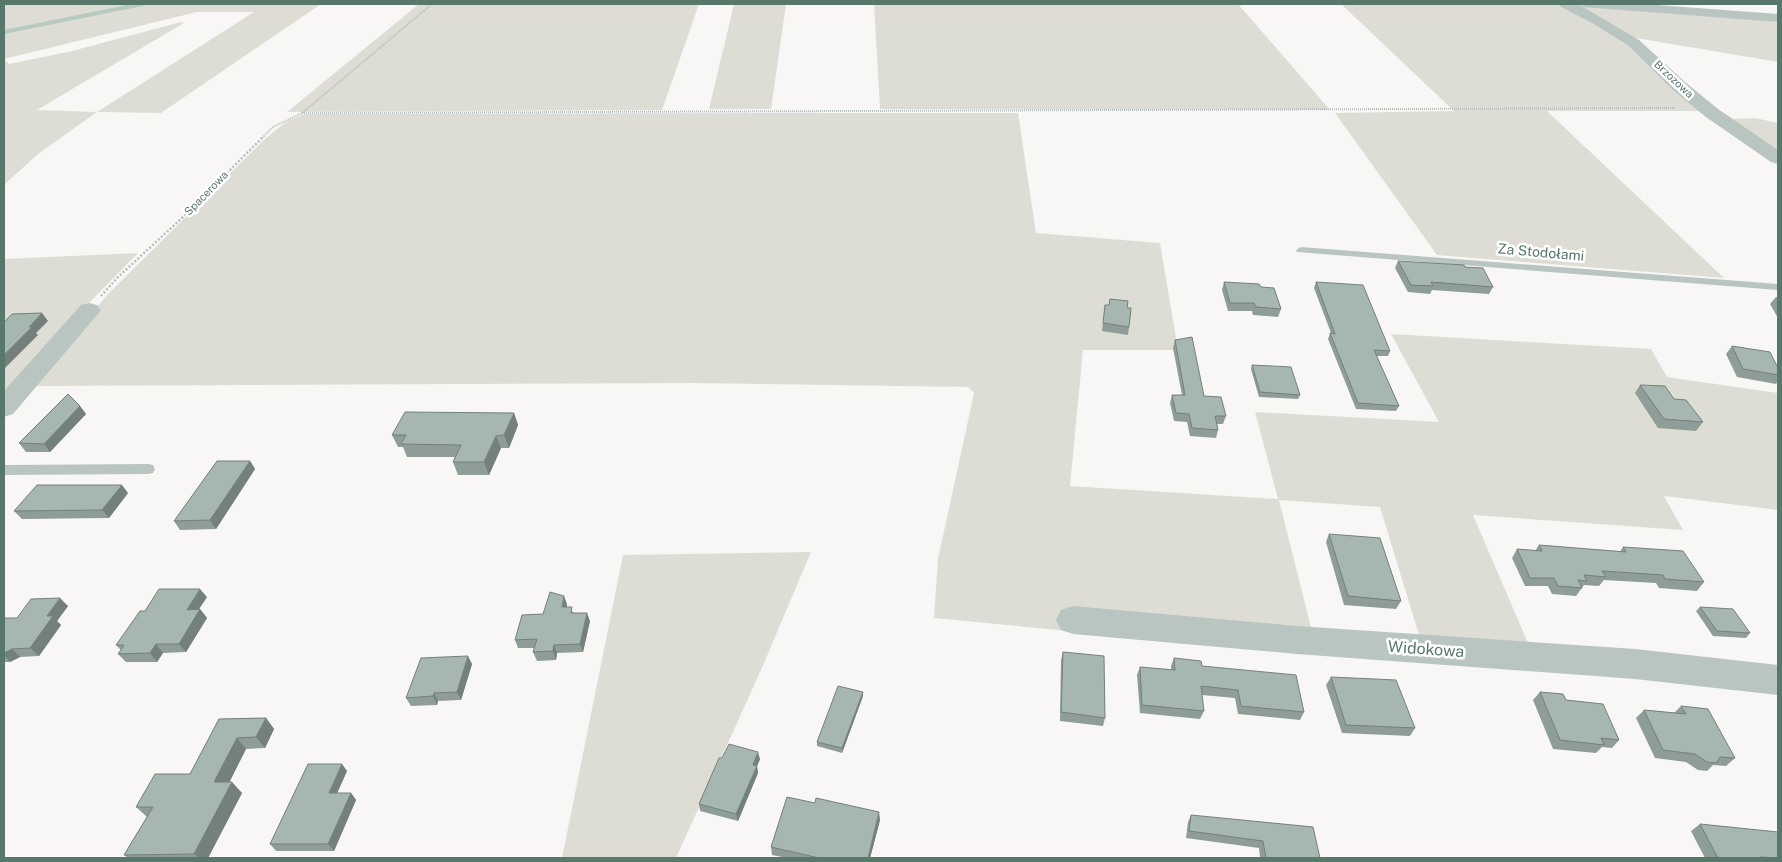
<svg xmlns="http://www.w3.org/2000/svg" width="1782" height="862" font-family="'Public Sans',sans-serif">
<style>
.green{fill:#deddd5;fill-rule:evenodd}
.lines{fill:none;stroke-linecap:round;stroke-linejoin:round}
.stream{stroke:#b7cabf;stroke-width:4}
.path-far1{stroke:#b7bfbc;stroke-width:2;stroke-dasharray:1 1;stroke-linecap:butt}
.path{stroke:#b7bfbc;stroke-width:2.5;stroke-dasharray:2 2;stroke-linecap:butt}
.service{fill:#b9c5c1;fill-rule:evenodd}
.minor{fill:#b9c5c1;fill-rule:evenodd}
.wall{fill:#8e9d97}
.shaded-wall{fill:#74807b}
.building{fill:#a5b7b0;stroke:#74807b}
.labels{text-anchor:middle;dominant-baseline:central;stroke-width:5;stroke-linejoin:round;paint-order:stroke}
.far-street-label{font-size:11px;fill:#58786c;stroke:#fff}
.street-label{font-size:14px;fill:#58786c;stroke:#fff}
.near-street-label{font-size:16px;fill:#58786c;stroke:#fff}
</style>
<rect width="100%" height="100%" fill="#f9f7f6"/>
<g class="green">
<path d="M 4,4 L 321,4 L 161,113 L 97,112 L 38,154 L 4,185 ZM 197,12 L 254,12 L 97,112 L 37,110 L 184,23 L 181,22 L 72,51 L 9,64 L 4,59 Z"/>
<polygon points="419,4 699,4 662,110 287,112"/>
<polygon points="734,4 786,4 771,109 709,109"/>
<polygon points="874,4 1238,4 1330,110 880,109"/>
<polygon points="1341,4 1566,4 1627,41 1699,111 1547,111 1724,278 1437,255 1335,113 1454,111"/>
<polygon points="1580,4 1778,21 1778,62 1630,37 1577,5"/>
<polygon points="762,113 1018,113 1036,233 1160,243 1178,350 1083,350 1070,486 1278,499 1255,412 1439,422 1391,334 1651,349 1667,377 1778,393 1778,510 1664,496 1683,530 1473,515 1528,643 1419,635 1380,507 1279,500 1318,655 934,618 938,559 974,393 968,387 693,383 35,386 42,371 109,293 266,138 286,122 304,114"/>
<polygon points="1755,118 1778,123 1778,152 1732,119"/>
<polygon points="138,253 86,306 4,399 4,259"/>
<polygon points="811,552 761,670 676,858 562,858 623,555"/>
</g>
<g class="lines">
<polyline class="stream" points="4,32 142,4"/>
<g class="path-far1">
<polyline points="302,113 1676,108"/>
<polyline points="261,139 273,127 302,113 432,4"/>
</g>
<polyline class="path" points="101,296 117,278 182,218 262,138"/>
<g class="service">
<polygon points="1301,247 1778,284 1778,290 1297,252 1296,250"/>
<polygon points="148,464 153,465 155,469 153,473 148,474 4,475 4,465"/>
</g>
<g class="minor">
<polygon points="1559,4 1577,4 1583,7 1581,4 1643,4 1778,14 1778,22 1583,7 1639,40 1685,82 1718,109 1778,150 1778,164 1771,162 1706,117 1673,90 1629,46 1594,24 1561,7"/>
<polygon points="89,303 97,305 101,310 97,315 13,414 4,417 4,391 81,305"/>
<polygon points="1073,606 1297,626 1635,649 1778,665 1778,695 1635,679 1297,654 1073,634 1061,630 1056,620 1061,610"/>
</g>
</g>
<g class="wall">
<polygon points="1398,261 1465,267 1493,287 1489,294 1432,290 1430,294 1408,292 1395,268"/>
<polygon points="1224,282 1261,287 1281,309 1278,317 1253,315 1252,311 1228,311 1222,290"/>
<polygon points="1316,282 1390,351 1388,356 1376,356 1399,406 1396,411 1356,409 1328,339 1330,333 1331,333 1314,288"/>
<polygon points="1776,297 1778,297 1778,318 1770,304"/>
<polygon points="1105,305 1127,308 1129,327 1128,335 1102,331"/>
<polygon points="1175,340 1204,396 1226,416 1223,424 1217,424 1218,430 1216,438 1190,436 1187,422 1174,421 1170,403 1172,395 1182,395 1173,348"/>
<polygon points="1732,346 1778,368 1778,381 1776,384 1737,377 1726,354"/>
<polygon points="1252,365 1300,395 1298,399 1259,397 1251,369"/>
<polygon points="1640,385 1674,399 1703,422 1696,431 1658,428 1635,393"/>
<polygon points="80,406 86,414 50,452 26,452 19,443"/>
<polygon points="514,413 518,425 509,448 501,448 489,475 458,475 453,462 455,457 407,457 403,447 398,447 392,435"/>
<polygon points="250,461 255,469 216,529 180,530 174,521"/>
<polygon points="128,493 109,518 22,519 14,511"/>
<polygon points="1329,534 1401,601 1396,609 1344,605 1326,542"/>
<polygon points="1539,545 1620,552 1623,547 1704,582 1697,591 1659,588 1656,583 1604,580 1599,586 1584,585 1576,596 1552,594 1548,586 1525,586 1512,558 1517,549 1535,551"/>
<polygon points="207,597 199,609 200,609 207,618 186,652 163,653 157,662 126,662 118,654 121,650 116,645 145,611"/>
<polygon points="567,604 567,607 574,613 590,621 583,652 557,653 556,660 537,661 533,652 534,648 518,648 515,640 543,614"/>
<polygon points="68,606 57,621 61,625 39,656 20,657 10,662 4,662 4,618 17,618"/>
<polygon points="1700,607 1750,633 1746,638 1713,636 1696,611"/>
<polygon points="1063,652 1105,718 1103,726 1060,721 1061,660"/>
<polygon points="1174,658 1202,666 1304,712 1300,720 1238,714 1235,698 1202,695 1204,711 1200,719 1140,713 1137,675 1140,667 1171,670 1171,666"/>
<polygon points="472,664 461,700 438,701 437,705 411,706 406,698"/>
<polygon points="1331,677 1415,728 1410,736 1342,733 1326,685"/>
<polygon points="1540,692 1566,700 1619,740 1612,748 1602,747 1596,753 1553,749 1533,700"/>
<polygon points="863,696 842,753 817,746 817,742"/>
<polygon points="1681,706 1735,758 1726,766 1713,765 1707,771 1698,770 1686,762 1655,758 1636,718 1644,710 1674,713"/>
<polygon points="266,718 274,729 265,748 246,749 229,782 242,793 208,858 128,858 124,855 147,817 136,807 190,774 219,719"/>
<polygon points="722,758 760,759 757,766 758,773 738,821 700,811 699,804"/>
<polygon points="347,771 337,793 351,793 356,800 334,851 276,851 270,844"/>
<polygon points="815,803 880,820 870,858 787,858 772,855 771,847"/>
<polygon points="1191,815 1320,858 1260,858 1259,848 1186,838 1188,822"/>
<polygon points="1700,824 1778,858 1705,858 1691,831"/>
</g>
<g class="shaded-wall">
<polygon points="42,313 48,321 36,333 38,335 4,369 4,355 29,327"/>
<polygon points="80,406 86,414 50,452 44,444"/>
<polygon points="514,413 518,425 509,448 504,435"/>
<polygon points="496,436 501,448 489,475 484,462"/>
<polygon points="250,461 255,469 216,529 210,520"/>
<polygon points="122,485 128,493 109,518 102,510"/>
<polygon points="200,589 207,597 193,618 187,610"/>
<polygon points="564,596 567,604 565,616 562,607"/>
<polygon points="60,598 68,606 57,621 61,625 39,656 30,648 47,616"/>
<polygon points="200,609 207,618 186,652 179,644"/>
<polygon points="587,613 590,621 583,652 580,644"/>
<polygon points="156,644 163,653 157,662 150,653"/>
<polygon points="554,645 557,653 556,660 553,651"/>
<polygon points="12,649 20,657 10,662 4,655 4,653"/>
<polygon points="468,656 472,664 461,700 457,692"/>
<polygon points="863,692 863,696 842,753 842,748"/>
<polygon points="434,693 438,701 437,705 433,696"/>
<polygon points="266,718 274,729 265,748 256,737"/>
<polygon points="237,738 246,749 224,793 214,782"/>
<polygon points="758,752 760,759 757,766 758,773 738,821 736,814"/>
<polygon points="342,764 347,771 334,800 329,793"/>
<polygon points="232,782 242,793 208,858 199,858 194,854"/>
<polygon points="351,793 356,800 334,851 328,844"/>
<polygon points="879,812 880,820 870,858 868,858"/>
</g>
<g class="building">
<polygon points="1398,261 1464,265 1465,267 1483,268 1493,287 1431,282 1433,286 1411,285"/>
<polygon points="1224,282 1259,284 1261,287 1274,288 1281,309 1256,307 1254,303 1230,303"/>
<polygon points="1316,282 1363,285 1390,351 1374,350 1399,406 1358,403 1330,333 1335,334"/>
<polygon points="1110,299 1128,301 1127,308 1131,308 1129,327 1103,323 1105,305 1109,305"/>
<polygon points="42,313 29,327 32,327 4,355 4,322 12,314"/>
<polygon points="1192,337 1204,396 1221,397 1226,416 1215,416 1218,430 1192,428 1189,414 1176,413 1172,395 1185,395 1175,340"/>
<polygon points="1732,346 1770,352 1778,368 1778,375 1743,369"/>
<polygon points="1252,365 1291,367 1300,395 1260,392"/>
<polygon points="1640,385 1665,386 1674,399 1686,400 1703,422 1664,419"/>
<polygon points="68,394 80,406 44,444 19,443"/>
<polygon points="405,412 514,413 504,435 496,436 484,462 453,462 461,445 401,444 406,435 392,435"/>
<polygon points="217,461 250,461 210,520 174,521"/>
<polygon points="37,485 122,485 102,510 14,511"/>
<polygon points="1329,534 1380,538 1401,601 1348,596"/>
<polygon points="1539,545 1626,552 1623,547 1683,551 1704,582 1665,579 1663,575 1602,571 1606,577 1584,575 1587,581 1578,580 1582,588 1558,586 1554,578 1530,578 1517,549 1542,551"/>
<polygon points="159,589 200,589 187,610 200,609 179,644 156,644 150,653 118,654 124,645 116,645 140,611 145,611"/>
<polygon points="550,592 564,596 562,607 572,607 571,613 587,613 580,644 554,645 553,651 533,652 537,639 515,640 522,615 543,614"/>
<polygon points="60,598 47,616 53,616 30,648 12,649 4,653 4,618 17,618 31,599"/>
<polygon points="1700,607 1733,609 1750,633 1717,631"/>
<polygon points="1063,652 1104,656 1105,718 1061,712"/>
<polygon points="468,656 457,692 434,693 433,696 406,698 421,658"/>
<polygon points="1174,658 1201,661 1202,666 1296,675 1304,712 1241,706 1238,690 1201,686 1204,711 1142,705 1140,667 1175,670"/>
<polygon points="1331,677 1396,680 1415,728 1346,725"/>
<polygon points="838,686 863,692 842,748 817,742"/>
<polygon points="1540,692 1563,694 1566,700 1603,704 1619,740 1601,738 1604,745 1560,740"/>
<polygon points="1681,706 1708,709 1735,758 1720,757 1716,763 1707,762 1695,754 1663,750 1644,710 1686,714"/>
<polygon points="266,718 256,737 237,738 214,782 232,782 194,854 124,855 153,807 136,807 155,774 190,774 219,719"/>
<polygon points="729,744 758,752 753,765 757,766 736,814 699,804 719,758 722,758"/>
<polygon points="308,764 342,764 329,793 351,793 328,844 270,844"/>
<polygon points="787,797 815,803 816,798 879,812 868,858 819,858 771,847"/>
<polygon points="1191,815 1313,827 1320,858 1266,858 1263,841 1189,831"/>
<polygon points="1700,824 1778,832 1778,858 1760,857 1760,858 1718,858"/>
</g>
<g class="labels">
<g class="far-street-label">
<text transform="translate(1674 79) rotate(43)">Brzozowa</text>
<text transform="translate(206 193) rotate(-46)">Spacerowa</text>
</g>
<g class="street-label">
<text transform="translate(1541 252) rotate(5)">Za Stodołami</text>
</g>
<g class="near-street-label">
<text transform="translate(1426 649) rotate(4)">Widokowa</text>
</g>
</g>
<rect width="1782" height="862" fill="none" stroke="#58786c" stroke-width="10"/>
</svg>
